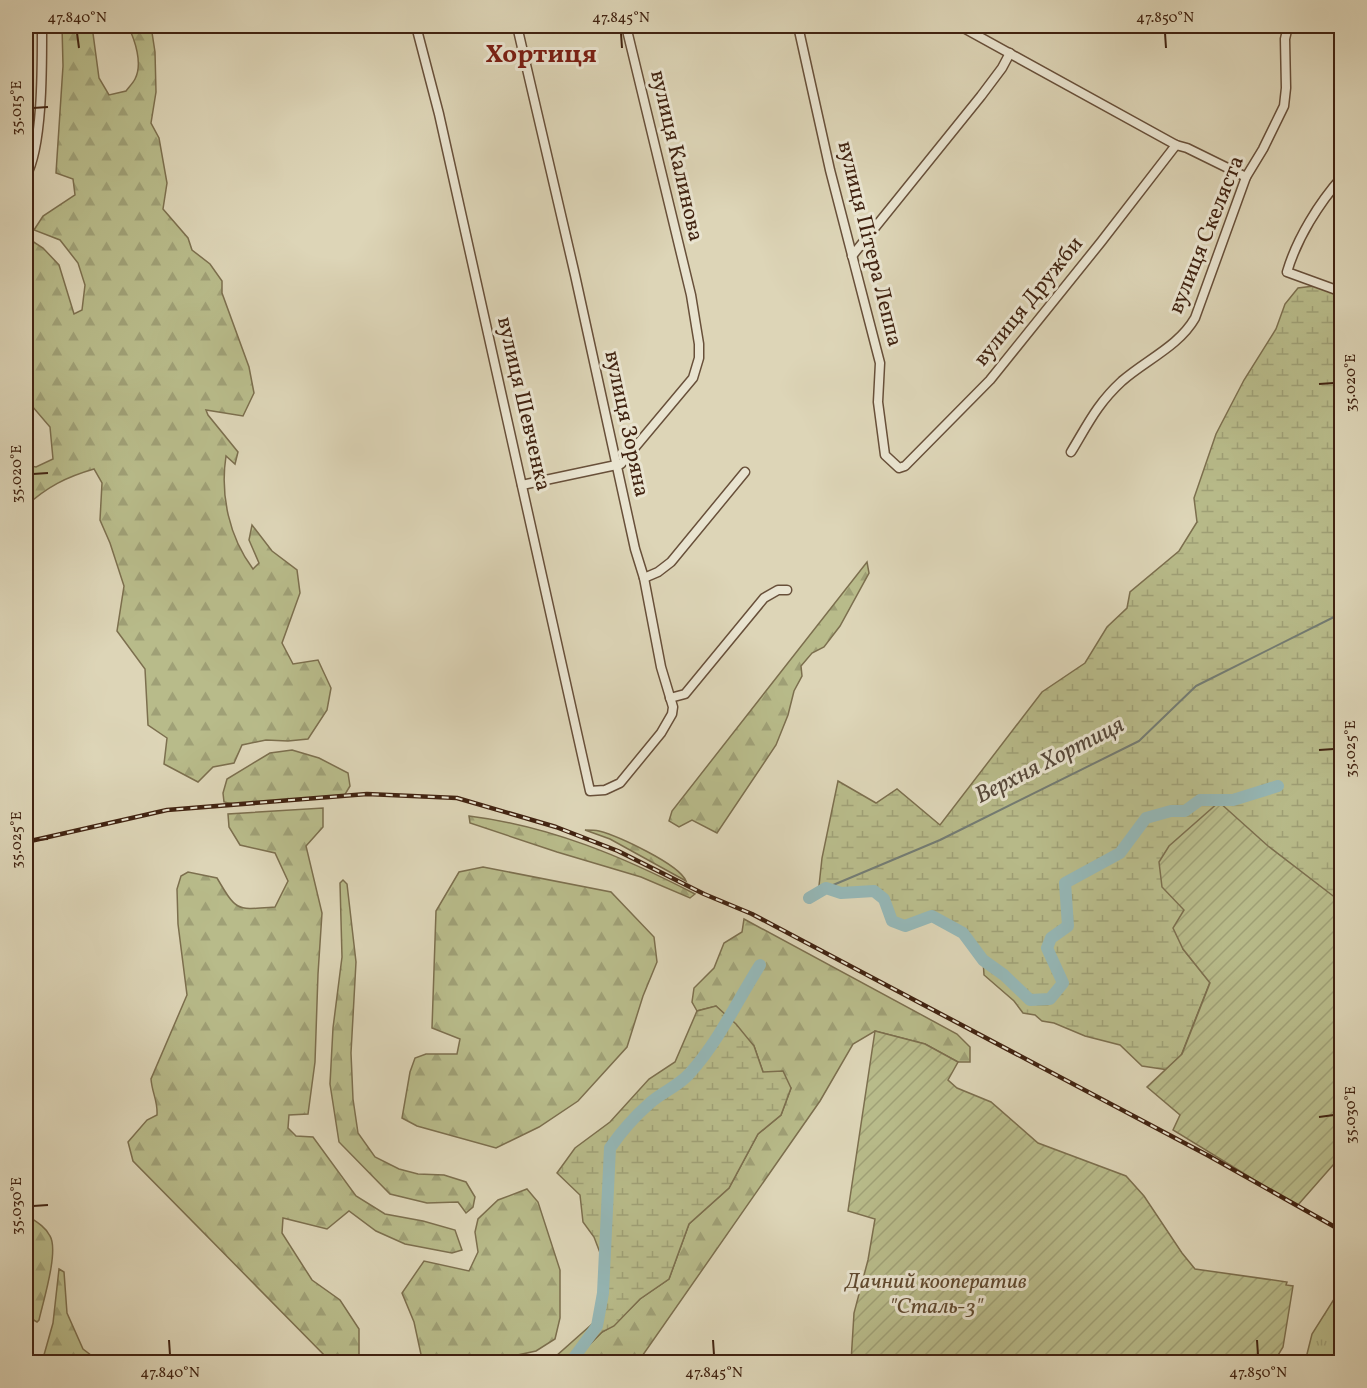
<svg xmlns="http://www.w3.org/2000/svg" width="1367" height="1388" font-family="Vollkorn,serif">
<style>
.grass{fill:url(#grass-tufts);stroke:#7c6f4e;stroke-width:1.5}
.forest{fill:url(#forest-firs);stroke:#7c6f4e;stroke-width:1.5}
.wetland{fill:url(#wetland-marsh);stroke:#7c6f4e;stroke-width:1.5}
.garden{fill:url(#garden-furrows);stroke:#7c6f4e;stroke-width:1.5}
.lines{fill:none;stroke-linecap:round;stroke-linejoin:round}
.stream{stroke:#737c74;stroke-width:2}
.river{stroke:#95b7b6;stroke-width:12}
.minor-casing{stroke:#68503a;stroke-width:11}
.minor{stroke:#e9e4d0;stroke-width:8}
.rail-casing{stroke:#412311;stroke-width:4.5}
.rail{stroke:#e9e4d0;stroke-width:2;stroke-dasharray:7;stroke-linecap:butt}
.ticks{fill:none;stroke:#412311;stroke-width:2}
.labels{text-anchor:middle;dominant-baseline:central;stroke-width:6;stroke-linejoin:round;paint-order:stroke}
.street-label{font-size:22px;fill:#412311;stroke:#e9e4d0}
.park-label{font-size:22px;font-style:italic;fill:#5f492f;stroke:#e9e4d0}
.water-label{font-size:24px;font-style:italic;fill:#56483a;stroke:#e9e4d0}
.quarter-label{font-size:26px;font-weight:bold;fill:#7a1f14;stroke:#e9e4d0}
.neatline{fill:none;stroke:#412311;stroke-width:2}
.ticks-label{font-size:15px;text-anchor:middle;fill:#412311}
</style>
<defs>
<pattern id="grass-tufts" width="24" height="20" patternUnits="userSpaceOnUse" patternTransform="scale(1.5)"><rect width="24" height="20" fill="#b8bb8a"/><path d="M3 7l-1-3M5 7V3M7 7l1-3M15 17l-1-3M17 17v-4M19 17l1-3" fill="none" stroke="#9fa076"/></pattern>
<pattern id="forest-firs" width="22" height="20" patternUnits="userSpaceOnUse" patternTransform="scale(1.5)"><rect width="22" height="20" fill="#b8bb8a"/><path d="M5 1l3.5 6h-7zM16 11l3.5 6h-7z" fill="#9fa076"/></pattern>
<pattern id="wetland-marsh" width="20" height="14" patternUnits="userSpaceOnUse" patternTransform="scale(1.5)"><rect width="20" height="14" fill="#b8bb8a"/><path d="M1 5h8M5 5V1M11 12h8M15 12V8" fill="none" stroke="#9fa076"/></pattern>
<pattern id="garden-furrows" width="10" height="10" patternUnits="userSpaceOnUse" patternTransform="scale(1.5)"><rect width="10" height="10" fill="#b8bb8a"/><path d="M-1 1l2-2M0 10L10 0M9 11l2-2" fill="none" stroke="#9fa076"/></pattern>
</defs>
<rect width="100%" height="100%" fill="#ddd5b7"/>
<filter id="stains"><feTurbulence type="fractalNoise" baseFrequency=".00333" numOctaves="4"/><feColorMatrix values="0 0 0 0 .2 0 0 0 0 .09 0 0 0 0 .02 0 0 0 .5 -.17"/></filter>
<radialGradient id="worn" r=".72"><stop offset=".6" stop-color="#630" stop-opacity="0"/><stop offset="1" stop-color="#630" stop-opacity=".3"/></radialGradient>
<polygon class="grass" points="1341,1288 1341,1362 1305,1362 1312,1334"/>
<g class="forest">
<path d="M 62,26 L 92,26 L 99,78 L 109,95 L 126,91 C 129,87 133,83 135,79 C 143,64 135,40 128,26 L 151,26 L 155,52 L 156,92 L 151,123 L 159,138 L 167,183 L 163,209 L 188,238 L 192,250 L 210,264 L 222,281 L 222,293 L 249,367 L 254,393 L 243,416 L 206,410 L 208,415 L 238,452 L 235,464 L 226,456 C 220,495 229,537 253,569 L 259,563 L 249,540 L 252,525 L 272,551 L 297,570 L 300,593 L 282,643 L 293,664 L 318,660 L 331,688 L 327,710 L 308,739 L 288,741 L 266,740 L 242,745 L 234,763 L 213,767 L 198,782 L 164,764 L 167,738 L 148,725 L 145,669 L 117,631 L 124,586 L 110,543 L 100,520 L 102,483 L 94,469 C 66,477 47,487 26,506 L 26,465 L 36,467 L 53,459 L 50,427 L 26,399 L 26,237 L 43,248 L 59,265 L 74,314 L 82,310 L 85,285 L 78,263 L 60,240 L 34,230 L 43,216 L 75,195 L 73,179 L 56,173 L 63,66 Z"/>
<polygon points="867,562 869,573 840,626 824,647 812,653 801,666 802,676 794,691 788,715 776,745 717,833 692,820 679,827 669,821 672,811"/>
<polygon points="292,750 319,758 348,773 350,786 344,796 233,804 224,802 223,793 227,779 270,753"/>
<path d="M 323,808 L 323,827 L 306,846 L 322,913 L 318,974 L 315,1062 L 308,1114 L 289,1115 L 288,1128 L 296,1136 L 313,1137 L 356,1196 L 385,1214 L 423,1221 L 455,1230 L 462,1250 L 452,1253 L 405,1244 L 376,1231 L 349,1211 L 327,1229 L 283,1218 L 282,1233 L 312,1280 L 340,1300 L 359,1329 L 359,1362 L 331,1362 L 133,1161 L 128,1142 L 147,1120 L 157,1115 C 158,1101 152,1093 151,1079 L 187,995 L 178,924 L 177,889 L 181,876 L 188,872 L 217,878 C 237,912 236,910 275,907 L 288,881 L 275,853 L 240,845 L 229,827 L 228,814 Z"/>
<path d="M 469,816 C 550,826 624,857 695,894 L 690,898 L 641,877 L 557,852 L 470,823 Z"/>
<path d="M 585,830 C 590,830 595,830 599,831 C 618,836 679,864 686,881 L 610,839 Z"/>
<polygon points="483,867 611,892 654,937 657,962 643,996 627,1047 578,1101 539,1127 496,1148 417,1126 402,1118 410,1072 415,1058 426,1054 457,1054 460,1039 432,1028 436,911 459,872"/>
<polygon points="343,880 347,884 356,962 351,1053 353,1099 358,1133 375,1157 399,1169 418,1174 444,1175 466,1182 475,1197 473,1207 466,1213 458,1202 427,1203 390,1194 339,1142 330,1084 333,1028 342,957 340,883"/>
<polygon points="744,919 957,1034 970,1047 970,1062 958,1062 925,1044 875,1031 853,1044 820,1101 638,1362 572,1362 602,1332 614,1325 640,1299 669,1279 689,1224 729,1188 758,1134 781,1115 791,1088 763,1072 754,1046 716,1006 697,1011 692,1002 694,988 714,968 724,943 742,932"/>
<polygon points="527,1189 538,1202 560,1270 560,1318 555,1339 536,1351 504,1358 496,1362 421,1362 422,1359 414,1322 402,1293 424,1261 469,1271 478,1252 475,1232 478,1219 498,1200"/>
<path d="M 26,1215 C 35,1221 45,1226 50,1236 C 59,1251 43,1302 39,1320 L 37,1322 L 32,1319 L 33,1286 L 31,1262 L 26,1272 Z"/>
<polygon points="59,1269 64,1272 67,1313 83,1349 100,1362 42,1362 53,1323"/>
</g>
<g class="wetland">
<polygon points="1322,285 1341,294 1341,909 1184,910 1183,949 1210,982 1175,1071 1142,1066 1120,1045 1085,1036 1054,1023 1042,1021 1035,1015 1023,1013 1014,1001 984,975 983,960 963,933 932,916 905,926 892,921 884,899 874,891 841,893 832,885 819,886 822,858 838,781 876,803 897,789 940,825 1042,692 1085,663 1107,627 1127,608 1130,592 1179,551 1197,522 1194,498 1216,434 1244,380 1276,329 1285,304 1298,288"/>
<polygon points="716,1006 736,1024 754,1046 763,1072 783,1071 791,1088 781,1115 758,1134 729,1188 689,1224 669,1279 640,1299 614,1326 602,1332 572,1362 544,1362 556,1356 600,1317 605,1275 602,1258 594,1237 583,1222 580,1195 557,1173 575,1148 610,1122 649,1079 675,1062 697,1011"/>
</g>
<g class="garden">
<polygon points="1219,802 1268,846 1341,902 1341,1156 1297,1206 1173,1130 1180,1115 1147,1087 1182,1054 1210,983 1183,949 1173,928 1184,910 1162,887 1159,862 1169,846"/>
<polygon points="875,1031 925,1044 958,1062 948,1080 957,1088 991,1102 1038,1143 1126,1176 1144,1196 1182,1253 1195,1269 1287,1282 1286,1285 1293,1286 1283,1347 1274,1362 851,1362 854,1313 868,1260 875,1219 848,1211"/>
</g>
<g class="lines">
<polyline class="stream" points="826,888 940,840 1139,741 1196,686 1342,613"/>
<g class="river">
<polyline points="809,898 826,888 841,893 874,891 884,899 892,921 905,926 932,916 963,933 983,960 1004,975 1030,1000 1050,999 1063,983 1047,948 1051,938 1068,926 1065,883 1120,853 1146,818 1171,811 1185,811 1200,800 1233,800 1278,786"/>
<path d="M 565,1362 L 573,1359 L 597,1326 L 603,1293 L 610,1148 C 621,1132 635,1116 650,1103 C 662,1092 679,1086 690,1073 C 719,1041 737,1001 760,965"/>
</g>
<g class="minor-casing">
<g id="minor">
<polyline points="416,26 439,114 590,791 605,790 620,783 661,733 672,714 673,707 661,667 644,578 635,549 575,275 517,26"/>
<polyline points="798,26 830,170 880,363 878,402 885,455 899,468 905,466 990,380 1101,242 1176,145"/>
<polyline points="960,26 1176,145 1187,148 1246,177"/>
<path d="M 26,176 C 43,146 42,63 42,26"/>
<path d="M 1342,177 C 1319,203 1297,238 1287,272 L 1342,292"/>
<polyline points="852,256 981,96 1002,68 1010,53"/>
<path d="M 1071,452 C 1088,424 1097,404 1122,381 C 1146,360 1179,346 1195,318 L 1246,177 L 1263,149 L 1284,106 L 1286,88 L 1285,39 L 1288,26"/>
<polyline points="522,485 621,464 693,378 699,358 699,344 691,295 626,26"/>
<polyline points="644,578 658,572 671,562 745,472"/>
<polyline points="670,698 685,694 764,598 778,590 787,590"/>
</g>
</g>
<use href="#minor" class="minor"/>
<g class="rail-casing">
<polyline id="rail" points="26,842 167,810 367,794 457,798 556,827 618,851 704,894 752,914 1209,1156 1342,1231"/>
</g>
<use href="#rail" class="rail"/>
</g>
<path class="ticks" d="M 77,33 L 79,48M 621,33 L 622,48M 1165,33 L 1166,48M 33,108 L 48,107M 1319,384 L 1334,383M 33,474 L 48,473M 1319,750 L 1334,749M 33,840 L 48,839M 1319,1117 L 1334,1115M 33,1206 L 48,1205M 169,1340 L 170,1355M 713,1340 L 714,1355M 1257,1340 L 1258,1355"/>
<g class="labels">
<g class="street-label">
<text transform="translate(676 156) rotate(77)">вулиця Калинова</text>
<text transform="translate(1207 235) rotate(-68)">вулиця Скеляста</text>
<text transform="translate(869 244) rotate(76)">вулиця Пітера Леппа</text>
<text transform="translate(1029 302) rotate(-51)">вулиця Дружби</text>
<text transform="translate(523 404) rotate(77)">вулиця Шевченка</text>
<text transform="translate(626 424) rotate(78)">вулиця Зоряна</text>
</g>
<g class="park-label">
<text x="936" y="1282">Дачний кооператив<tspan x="936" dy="25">"Сталь-3"</tspan></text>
</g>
<g class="water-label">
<text transform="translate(1050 761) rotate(-27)">Верхня Хортиця</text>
</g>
<g class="quarter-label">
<text x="541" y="55">Хортиця</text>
</g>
</g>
<rect width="1367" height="1388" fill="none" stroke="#ddd5b7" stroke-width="66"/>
<rect x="33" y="33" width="1301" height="1322" class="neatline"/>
<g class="ticks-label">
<text x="77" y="22">47.840°N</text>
<text x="621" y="22">47.845°N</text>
<text x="1165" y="22">47.850°N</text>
<text transform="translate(16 108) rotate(-90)" y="5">35.015°E</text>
<text transform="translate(1350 383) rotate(-90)" y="5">35.020°E</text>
<text transform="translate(16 474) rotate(-90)" y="5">35.020°E</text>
<text transform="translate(1350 749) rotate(-90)" y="5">35.025°E</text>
<text transform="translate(16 840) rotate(-90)" y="5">35.025°E</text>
<text transform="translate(1350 1115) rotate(-90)" y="5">35.030°E</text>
<text transform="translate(16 1206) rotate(-90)" y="5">35.030°E</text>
<text x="170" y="1377">47.840°N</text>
<text x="714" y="1377">47.845°N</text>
<text x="1258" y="1377">47.850°N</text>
</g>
<rect width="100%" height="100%" filter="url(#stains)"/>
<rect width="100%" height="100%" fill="url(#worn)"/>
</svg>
